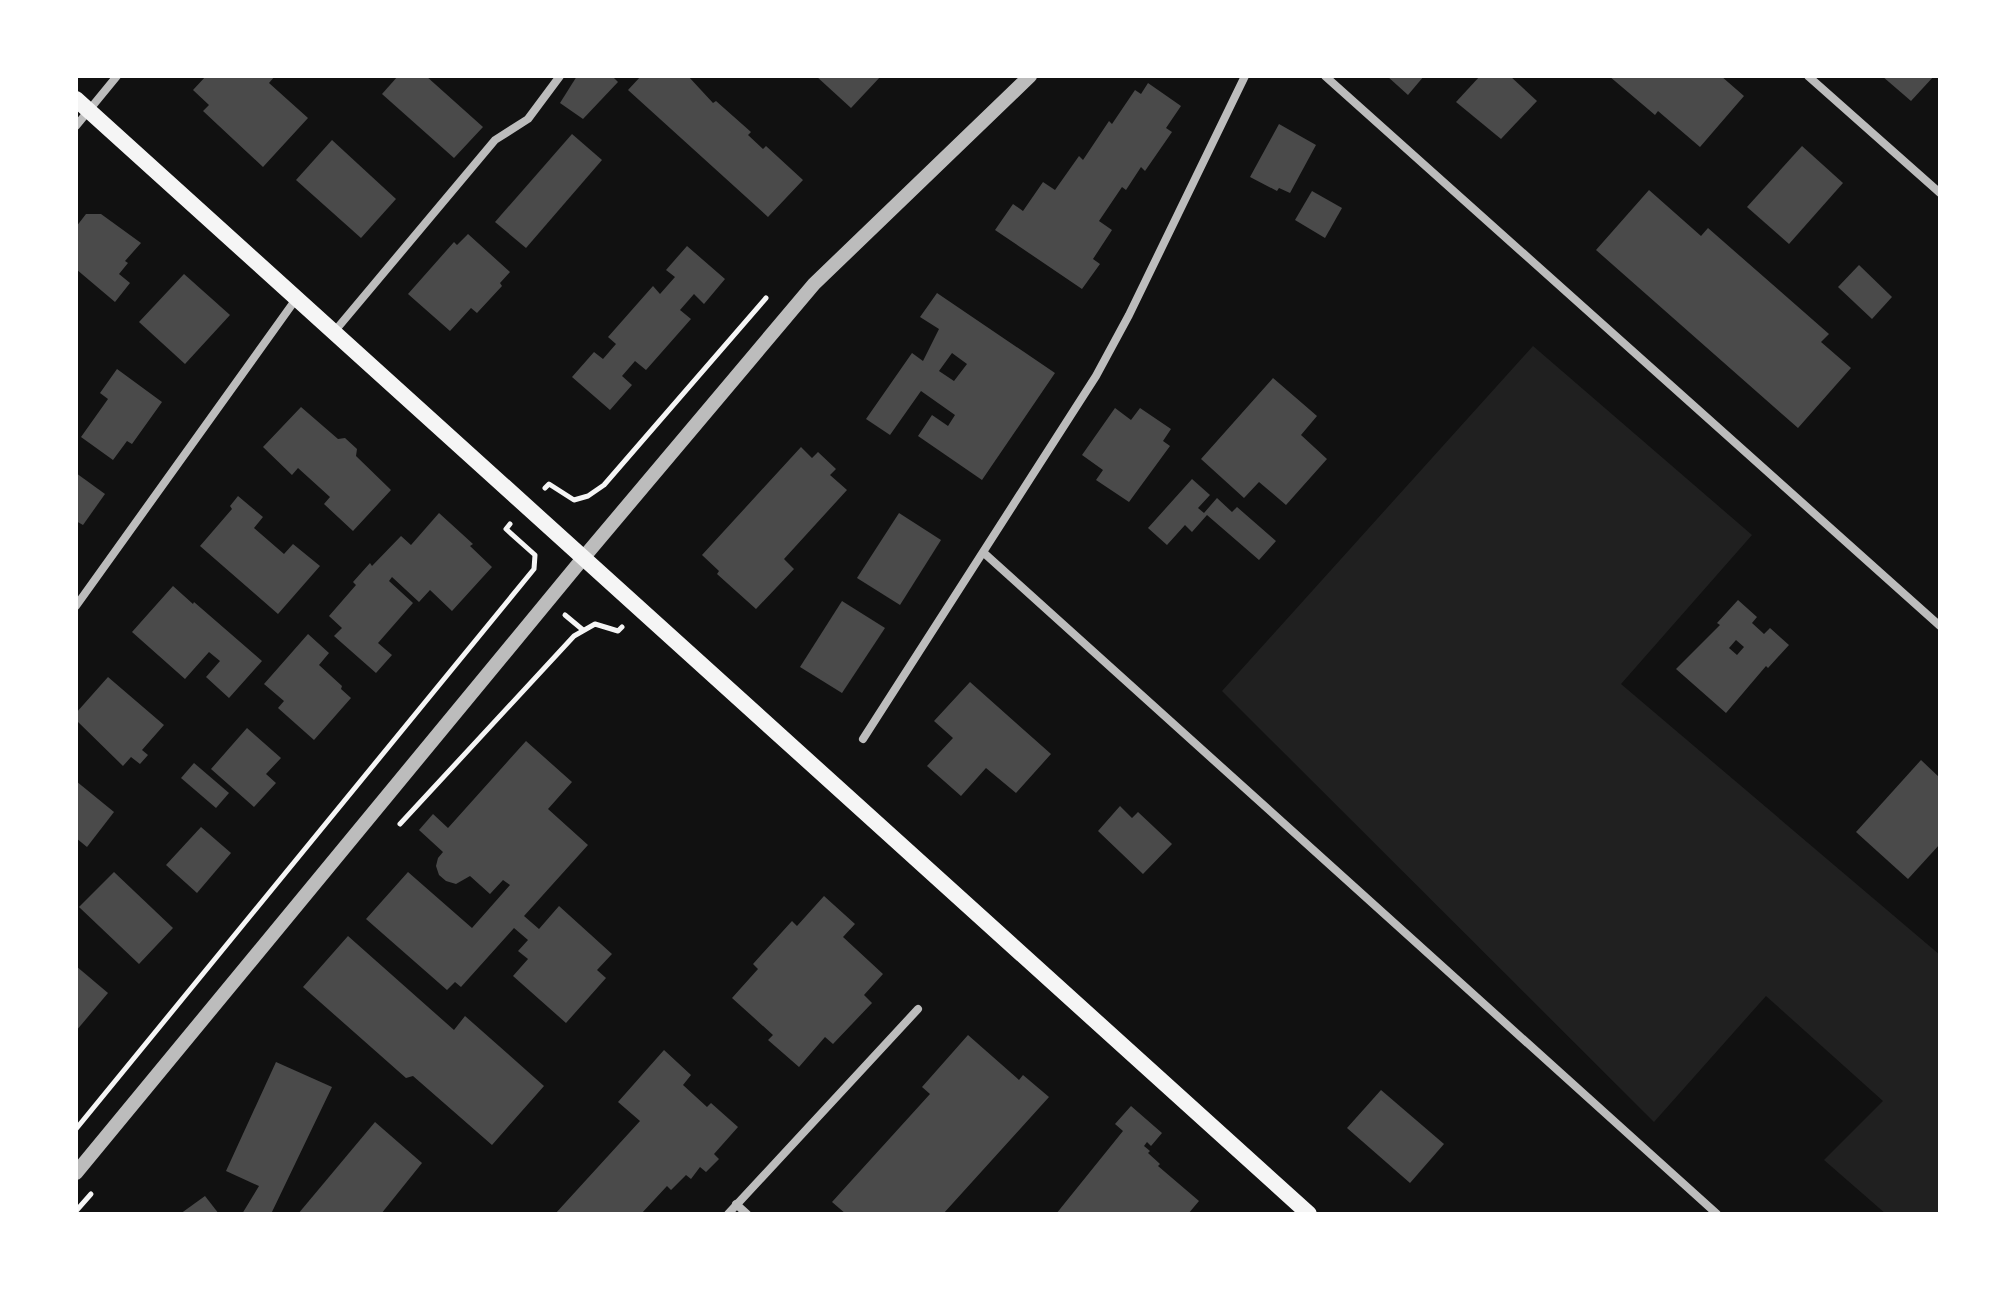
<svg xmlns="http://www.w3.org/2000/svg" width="2016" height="1290" font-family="Inter,sans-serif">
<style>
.green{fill:#202020}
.building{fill:#4a4a4a;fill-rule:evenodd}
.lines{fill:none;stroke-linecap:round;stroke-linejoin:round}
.path{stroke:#f5f5f5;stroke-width:5}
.minor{stroke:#bcbcbc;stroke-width:8}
.tertiary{stroke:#bcbcbc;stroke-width:14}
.secondary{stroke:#f5f5f5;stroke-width:16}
</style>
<rect width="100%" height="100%" fill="#111"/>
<polygon class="green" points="1533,346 1752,535 1621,684 1940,955 1940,1214 1886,1214 1824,1160 1883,1101 1766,996 1654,1122 1222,691"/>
<g class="building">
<polygon points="206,76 275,76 269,83 308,118 263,167 203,111 209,105 193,90"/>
<polygon points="398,76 426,76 483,127 454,158 382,94"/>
<polygon points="577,76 612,76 618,82 583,119 560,103"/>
<polygon points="641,76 688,76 713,103 716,101 751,132 748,135 763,149 766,146 803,180 768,217 628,90"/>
<polygon points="816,76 881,76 851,108"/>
<polygon points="1387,76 1424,76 1408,95"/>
<polygon points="1480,76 1510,76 1537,101 1501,139 1456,102"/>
<polygon points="1609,76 1721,76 1744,96 1700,147 1658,111 1655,115"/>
<polygon points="1882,76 1934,76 1911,101"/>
<polygon points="1148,83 1181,106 1166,128 1172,132 1145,171 1141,167 1126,190 1122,187 1099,221 1112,230 1093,259 1100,264 1082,289 995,230 1013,204 1023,211 1043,182 1055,190 1079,156 1083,160 1109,121 1112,124 1135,90 1141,94"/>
<polygon points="1279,124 1316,145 1290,193 1279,188 1277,191 1250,177"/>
<polygon points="572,134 602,160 526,248 495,222"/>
<polygon points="332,140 396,199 361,238 296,180"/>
<polygon points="1802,146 1843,183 1789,244 1747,207"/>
<polygon points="1649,190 1701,236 1708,228 1829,334 1821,342 1851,368 1798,428 1596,250"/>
<polygon points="1312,191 1342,208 1325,238 1295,220"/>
<polygon points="86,214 101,214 141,243 125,261 128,263 119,274 130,283 115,302 76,269 76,227"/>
<polygon points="468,234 510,272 500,283 502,286 477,313 471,308 450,331 408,294 454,242 457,245"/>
<polygon points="687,246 725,279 704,304 694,294 680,310 691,319 646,370 635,361 622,376 632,385 610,410 572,377 594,352 603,359 616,344 608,337 653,286 660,294 675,277 666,270"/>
<polygon points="1859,265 1892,297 1872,319 1838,287"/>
<polygon points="184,274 230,315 185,364 139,322"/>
<path d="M 937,293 L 1055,373 L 982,480 L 918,436 L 932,415 L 948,426 L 955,415 L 921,391 L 890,435 L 866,419 L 912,353 L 923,361 L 939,329 L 920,317 ZM 952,353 L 967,364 L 954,381 L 939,371 Z"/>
<polygon points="117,369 162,402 132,444 127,441 113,460 81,437 108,399 100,393"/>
<polygon points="1273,378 1317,416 1301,435 1327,459 1286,505 1259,482 1244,498 1201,459"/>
<polygon points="301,407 338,439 345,438 357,449 356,456 391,490 353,531 324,504 330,497 298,468 292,475 263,447"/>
<polygon points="1115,408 1131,420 1140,408 1171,429 1163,441 1170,446 1129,502 1096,480 1103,470 1082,455"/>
<polygon points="801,447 812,458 818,452 836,469 830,475 847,490 784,559 794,569 756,609 717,574 719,571 702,555"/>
<polygon points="76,473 105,494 83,525 76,521"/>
<polygon points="1192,479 1210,495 1198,508 1204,513 1217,498 1232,512 1237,507 1276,541 1259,560 1207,515 1192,532 1185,525 1167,545 1148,528"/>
<polygon points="238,496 263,517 254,528 284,554 293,544 320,566 278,614 200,546 232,509 230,506"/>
<polygon points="439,513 473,544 470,546 492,567 452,611 430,590 419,602 392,577 389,581 413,603 378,643 392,655 376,673 334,636 342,628 329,616 356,585 353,582 370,563 372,566 401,536 411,545"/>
<polygon points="899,513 941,540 900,605 857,578"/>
<polygon points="173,586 193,604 194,602 262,661 229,698 206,677 220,661 209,652 185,679 132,632"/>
<path d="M 1738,600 L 1757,617 L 1752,623 L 1764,634 L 1770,628 L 1789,645 L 1768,668 L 1766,666 L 1726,713 L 1676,669 L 1720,625 L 1717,623 ZM 1736,640 L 1744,647 L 1737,655 L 1729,648 Z"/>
<polygon points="842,601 885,628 842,693 800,667"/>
<polygon points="308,634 329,653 319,665 342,686 341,689 351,698 314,740 278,708 284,701 264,684"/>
<polygon points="108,677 164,725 142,750 148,755 140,764 131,757 123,766 76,720 76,713"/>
<polygon points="970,682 1051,754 1016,793 986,768 961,796 927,766 953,738 934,721"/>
<polygon points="247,728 281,758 266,774 276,783 254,807 211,769"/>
<polygon points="526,741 572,782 548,809 588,845 524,916 539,929 559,906 612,954 597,970 606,978 566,1023 513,976 528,959 518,951 528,940 514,928 461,987 455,982 447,990 366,919 408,872 472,928 510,885 503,880 490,894 470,876 456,884 446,881 439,875 436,866 438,858 443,852 419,830 433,814 448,828"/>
<polygon points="1921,760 1940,778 1940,844 1908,879 1856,832"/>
<polygon points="194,763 229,793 216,808 181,778"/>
<polygon points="76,781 114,812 87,847 76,838"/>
<polygon points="1120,806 1132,818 1138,812 1172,844 1143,874 1098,831"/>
<polygon points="201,827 231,853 197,893 166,865"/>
<polygon points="114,872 173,928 139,964 79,907"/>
<polygon points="824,896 855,924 843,937 883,974 864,995 872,1003 833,1044 825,1037 799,1067 768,1040 773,1035 732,998 758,969 753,964 792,921 797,926"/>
<polygon points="348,936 454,1030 465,1016 544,1086 492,1145 413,1076 406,1078 303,987"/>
<polygon points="76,966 108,993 76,1031"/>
<polygon points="968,1035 1019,1080 1023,1075 1049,1097 943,1214 846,1214 832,1202 930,1094 922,1087"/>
<polygon points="664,1050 691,1075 683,1085 707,1107 711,1103 738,1127 714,1154 719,1159 706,1172 700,1167 691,1179 686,1175 671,1190 667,1186 641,1214 555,1214 640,1121 618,1102"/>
<polygon points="276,1062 332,1087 271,1214 242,1214 259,1186 226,1171"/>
<polygon points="1381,1090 1444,1144 1410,1183 1347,1128"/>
<polygon points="1131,1106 1162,1133 1151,1146 1147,1142 1144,1146 1150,1151 1148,1153 1160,1164 1158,1166 1199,1201 1188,1214 1056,1214 1123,1131 1115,1124"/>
<polygon points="375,1122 422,1163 381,1214 298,1214"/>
<polygon points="205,1196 219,1214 180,1214"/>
</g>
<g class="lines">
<g class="path">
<polyline points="545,488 549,484 574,500 588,496 604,485 766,298"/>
<polyline points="565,615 583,630"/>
<polyline points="400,824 574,636 595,624 618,631 622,627"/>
<polyline points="76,1129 534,569 535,555 506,529 510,524"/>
<polyline points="76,1211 91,1194"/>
</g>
<g class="minor">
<polyline points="1325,76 1940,626"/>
<polyline points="1808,76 1940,193"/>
<polyline points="76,126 117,76"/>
<polyline points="334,332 495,140 528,119 560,76"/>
<polyline points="984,553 1717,1214"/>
<polyline points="76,606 296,299"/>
<polyline points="863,739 1096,376 1129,315 1245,76"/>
<polyline points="736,1204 747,1214"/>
<polyline points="728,1214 918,1009"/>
</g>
<polyline class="tertiary" points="76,1173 584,557 814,284 1030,76"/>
<polyline class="secondary" points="76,99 1309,1214"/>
</g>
<rect width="2016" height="1290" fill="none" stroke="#ffffff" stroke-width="156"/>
</svg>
